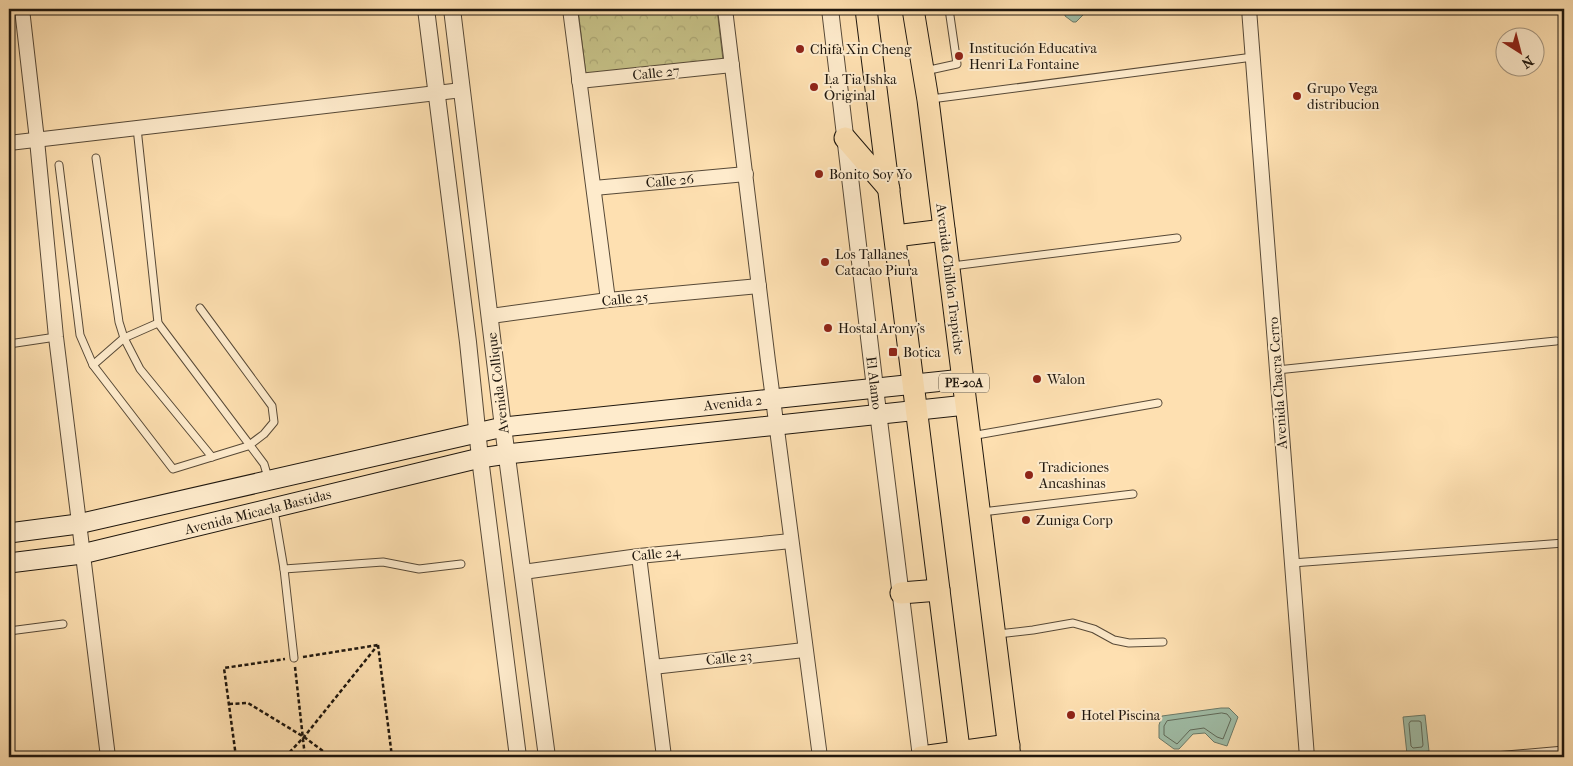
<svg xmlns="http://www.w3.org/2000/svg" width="1573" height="766" font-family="'IM FELL French Canon',serif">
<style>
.forest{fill:url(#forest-crowns);stroke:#726c4a}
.water{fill:#a0bda7;stroke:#6c7b6a}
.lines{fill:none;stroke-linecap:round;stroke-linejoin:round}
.shore{stroke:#606a5a;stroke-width:1}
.service-casing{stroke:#574937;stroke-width:9}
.minor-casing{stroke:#574937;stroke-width:16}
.tertiary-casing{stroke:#574937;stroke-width:18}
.secondary-casing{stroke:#1f170e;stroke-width:21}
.primary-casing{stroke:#1f170e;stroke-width:23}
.path{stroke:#1f170e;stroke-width:2.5;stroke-dasharray:4 2.5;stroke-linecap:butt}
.service{stroke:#feebcc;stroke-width:7}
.minor{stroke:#feebcc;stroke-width:14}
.tertiary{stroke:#feebcc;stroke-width:16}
.secondary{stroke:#feebcc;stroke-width:19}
.primary{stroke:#fee0b1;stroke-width:21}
.poi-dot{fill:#8f2418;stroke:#feebcc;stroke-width:2}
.labels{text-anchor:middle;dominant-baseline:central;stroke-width:4;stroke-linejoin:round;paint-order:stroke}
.shield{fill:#feebcc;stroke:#625747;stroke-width:1}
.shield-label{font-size:12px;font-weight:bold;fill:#1f170e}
.poi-label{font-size:14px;fill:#1f170e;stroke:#feebcc;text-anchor:start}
.street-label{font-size:14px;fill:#1f170e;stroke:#feebcc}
</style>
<defs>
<pattern id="forest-crowns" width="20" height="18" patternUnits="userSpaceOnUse" patternTransform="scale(1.25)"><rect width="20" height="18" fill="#c6c187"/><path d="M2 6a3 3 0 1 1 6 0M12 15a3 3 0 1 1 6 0" fill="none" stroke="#aaa573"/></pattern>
</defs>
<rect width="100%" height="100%" fill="#fee0b1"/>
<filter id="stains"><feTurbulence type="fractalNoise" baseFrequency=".004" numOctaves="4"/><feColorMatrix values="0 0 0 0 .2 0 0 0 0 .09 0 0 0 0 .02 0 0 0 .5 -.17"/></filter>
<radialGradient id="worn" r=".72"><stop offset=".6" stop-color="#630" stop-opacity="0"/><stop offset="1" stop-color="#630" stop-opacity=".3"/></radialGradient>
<polygon class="forest" points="578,9 717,9 723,60 586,75"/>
<g class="water">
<polygon points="1065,9 1083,9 1083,15 1076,22 1073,22 1065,16"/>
<polygon points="1221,708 1229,708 1238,717 1227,746 1214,742 1205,733 1193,734 1179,749 1174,749 1159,738 1159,725 1162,716"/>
<polygon points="1425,715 1429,751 1407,754 1403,717"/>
</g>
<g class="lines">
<g class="shore">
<polygon points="1222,713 1227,714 1231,719 1223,739 1217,737 1204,728 1190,730 1177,744 1164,735 1164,726 1167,721"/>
<polygon points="1411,721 1419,721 1421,722 1423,745 1422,747 1413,748 1411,746 1409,724"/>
</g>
<g class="service-casing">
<g id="service">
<polyline points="925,71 957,64 949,9"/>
<polyline points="931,99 1253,57"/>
<polyline points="137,128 158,323 264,464 269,481"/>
<polyline points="96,158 119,322 124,338 140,369 212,457"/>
<polyline points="59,165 80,335 93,365 173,469 248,446 264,434 274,422 272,406 200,308"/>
<polyline points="952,266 1177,238"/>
<polyline points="9,344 56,337"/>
<polyline points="93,365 124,338 158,323"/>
<polyline points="1277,370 1556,341"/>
<polyline points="971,436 1158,403"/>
<polyline points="274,510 284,569 294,658"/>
<polyline points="982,512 1133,494"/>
<polyline points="1292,563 1564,543"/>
<polyline points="284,569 383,562 419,569 461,564"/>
<polyline points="9,631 63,624"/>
<polyline points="998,634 1033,630 1073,623 1094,629 1114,640 1129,643 1163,642"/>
<polyline points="1484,757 1564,750"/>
</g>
</g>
<g class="minor-casing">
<g id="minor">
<polyline points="22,9 37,140 56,337 108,757"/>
<polyline points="570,9 608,300"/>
<polyline points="725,9 768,361 820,757"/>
<polyline points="1249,9 1307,757"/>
<polyline points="579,81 732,65"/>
<polyline points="9,143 462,90"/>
<polyline points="594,188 746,174"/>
<polyline points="491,316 608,300 759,286"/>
<polyline points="639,556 664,757"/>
<polyline points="523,572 639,556 791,541"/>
<polyline points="653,667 804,650"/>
</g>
</g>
<g class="tertiary-casing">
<g id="tertiary">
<polyline points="426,9 468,342 480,458 518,757"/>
<polyline points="452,9 503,427 547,757"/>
<polyline points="830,9 875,388 921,757"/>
</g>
</g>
<g class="secondary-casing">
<g id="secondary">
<polyline points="9,533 78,524 503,427 963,379"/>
<polyline points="9,563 82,554 480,458 507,454 966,405"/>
</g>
</g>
<g class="primary-casing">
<g id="primary">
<polyline points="866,9 960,757"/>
<polyline points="913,9 928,100 1010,757"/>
<polyline points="845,138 889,189"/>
<polyline points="895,236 944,230"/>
<polyline points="901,593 939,590"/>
<polyline points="921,757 1009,745"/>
</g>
</g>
<g class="path">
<polyline points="378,645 392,757"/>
<polyline points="303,657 378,645"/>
<polyline points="295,667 305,757"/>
<polyline points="229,704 248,703 304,737 331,757"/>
<polyline points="236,757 224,668 285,659"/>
<polyline points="285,757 304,737 377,646"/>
</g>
<use href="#service" class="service"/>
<use href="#minor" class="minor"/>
<use href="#tertiary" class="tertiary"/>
<use href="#secondary" class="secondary"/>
<use href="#primary" class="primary"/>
</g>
<g class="poi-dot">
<circle cx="800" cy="49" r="5"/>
<circle cx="959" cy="56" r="5"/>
<circle cx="814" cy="87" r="5"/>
<circle cx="1297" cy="96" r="5"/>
<circle cx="819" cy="174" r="5"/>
<circle cx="825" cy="262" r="5"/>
<circle cx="828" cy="328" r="5"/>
<rect x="888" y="347" width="10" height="10" rx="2.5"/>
<circle cx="1037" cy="379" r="5"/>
<circle cx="1029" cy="475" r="5"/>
<circle cx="1026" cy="520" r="5"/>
<circle cx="1071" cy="715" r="5"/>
</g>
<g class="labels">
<rect class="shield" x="939" y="373.5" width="50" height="19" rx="4"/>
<g class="shield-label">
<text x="964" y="383">PE-20A</text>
</g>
<g class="poi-label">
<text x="969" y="48">Institución Educativa<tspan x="969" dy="16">Henri La Fontaine</tspan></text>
<text x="810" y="49">Chifa Xin Cheng</text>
<text x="824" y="79">La Tia Ishka<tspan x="824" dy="16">Original</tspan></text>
<text x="1307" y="88">Grupo Vega<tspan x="1307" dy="16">distribucion</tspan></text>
<text x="829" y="174">Bonito Soy Yo</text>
<text x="835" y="254">Los Tallanes<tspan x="835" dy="16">Catacao Piura</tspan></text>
<text x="838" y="328">Hostal Arony's</text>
<text x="903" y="352">Botica</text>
<text x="1047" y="379">Walon</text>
<text x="1039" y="467">Tradiciones<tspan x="1039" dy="16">Ancashinas</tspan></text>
<text x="1036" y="520">Zuniga Corp</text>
<text x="1081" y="715">Hotel Piscina</text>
</g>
<g class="street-label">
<text transform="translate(656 73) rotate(-6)">Calle 27</text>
<text transform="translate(670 181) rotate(-5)">Calle 26</text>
<text transform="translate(950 279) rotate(83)">Avenida Chillón Trapiche</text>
<text transform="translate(625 299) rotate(-6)">Calle 25</text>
<text transform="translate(498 383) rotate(-97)">Avenida Collique</text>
<text transform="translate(874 383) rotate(83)">El Alamo</text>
<text transform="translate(1278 383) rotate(-94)">Avenida Chacra Cerro</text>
<text transform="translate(733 403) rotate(-6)">Avenida 2</text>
<text transform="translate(258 512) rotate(-14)">Avenida Micaela Bastidas</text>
<text transform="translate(656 554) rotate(-6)">Calle 24</text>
<text transform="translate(729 658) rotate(-6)">Calle 23</text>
</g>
</g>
<rect width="1573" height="766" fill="none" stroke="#fee0b1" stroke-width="30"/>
<rect x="10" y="10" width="1553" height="746" fill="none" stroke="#1f170e" stroke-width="2.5"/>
<rect x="15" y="15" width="1543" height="736" fill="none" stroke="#1f170e"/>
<g transform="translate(1520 52) rotate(144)"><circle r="24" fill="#feebcc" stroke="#a59680"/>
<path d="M0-4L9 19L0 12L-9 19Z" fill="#8f2418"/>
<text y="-8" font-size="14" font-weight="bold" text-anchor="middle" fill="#1f170e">N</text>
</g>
<rect width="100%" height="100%" filter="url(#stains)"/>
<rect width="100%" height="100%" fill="url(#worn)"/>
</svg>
